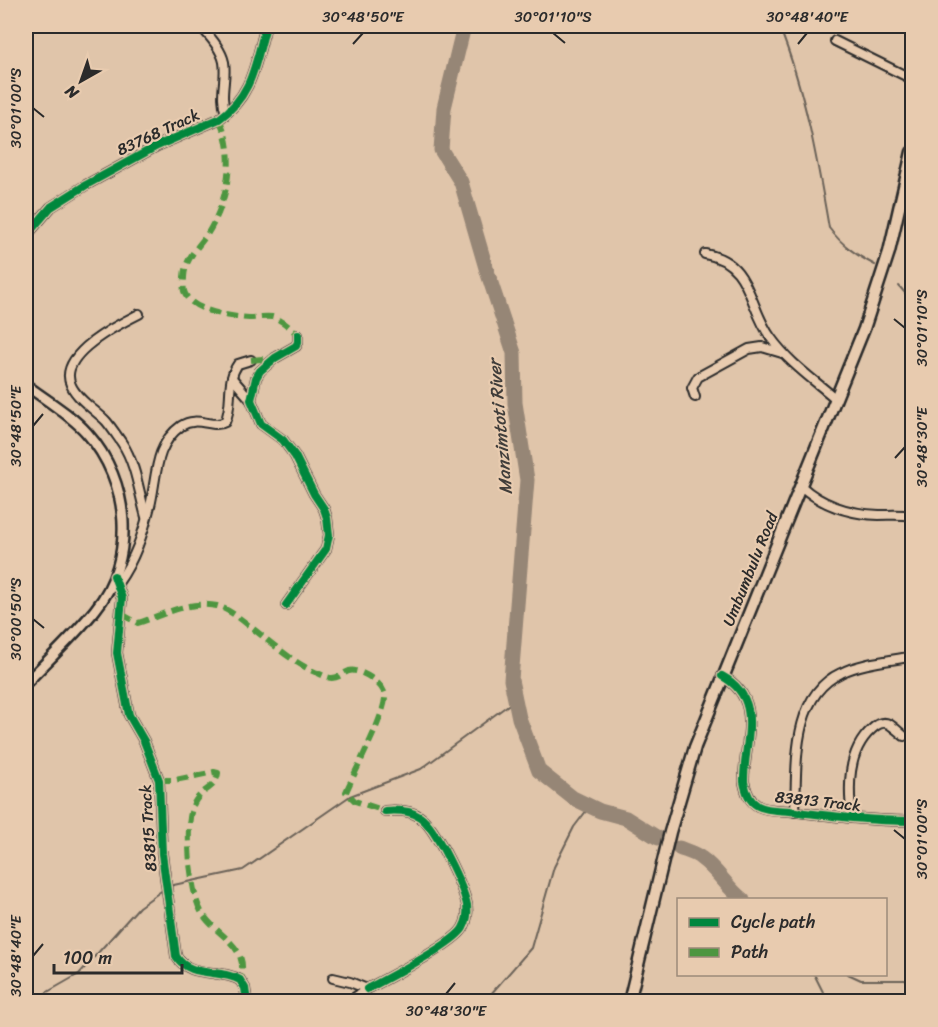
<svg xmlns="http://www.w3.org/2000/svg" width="938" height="1027" font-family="Sriracha,sans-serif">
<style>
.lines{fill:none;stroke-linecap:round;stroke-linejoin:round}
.stream{stroke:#6b6258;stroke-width:2}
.river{stroke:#968676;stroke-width:15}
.minor-casing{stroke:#2b2b2b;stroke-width:12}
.tertiary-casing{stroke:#2b2b2b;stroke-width:14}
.secondary-casing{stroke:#2b2b2b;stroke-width:15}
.minor{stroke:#e8cbaf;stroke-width:8}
.tertiary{stroke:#e8cbaf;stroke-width:9}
.secondary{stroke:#e8cbaf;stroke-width:10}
.quiet{stroke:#4d9640;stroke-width:6;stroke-dasharray:12 6;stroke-linecap:butt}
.cycleway-casing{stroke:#e8cbaf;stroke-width:11}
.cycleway{stroke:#00873e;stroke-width:8}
.ticks{fill:none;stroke:#2b2b2b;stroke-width:2}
.labels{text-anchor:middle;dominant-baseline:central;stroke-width:4.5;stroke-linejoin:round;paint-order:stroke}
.street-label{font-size:16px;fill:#2b2b2b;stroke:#e8cbaf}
.water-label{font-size:18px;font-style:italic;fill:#403d3a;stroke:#e8cbaf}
.neatline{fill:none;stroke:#2b2b2b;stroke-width:2}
.ticks-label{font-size:15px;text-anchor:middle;fill:#2b2b2b}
</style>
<rect width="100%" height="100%" fill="#e0c5aa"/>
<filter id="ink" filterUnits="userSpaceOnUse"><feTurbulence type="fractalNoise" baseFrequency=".0167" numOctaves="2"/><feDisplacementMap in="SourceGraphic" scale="12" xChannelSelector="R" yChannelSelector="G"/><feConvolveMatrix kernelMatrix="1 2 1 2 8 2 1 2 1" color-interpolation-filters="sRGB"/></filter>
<g filter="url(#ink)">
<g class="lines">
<g class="stream">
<path d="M 779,26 C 805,90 817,159 829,228 C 842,245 856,255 875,265"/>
<polyline points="899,286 912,301"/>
<polyline points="169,886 243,870 350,796 421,769 515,700"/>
<polyline points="814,974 828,1002"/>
<polyline points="848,974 861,980 912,980"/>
<polyline points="30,1002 79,974 139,907 164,889"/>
<polyline points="484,1002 531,948 554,867 574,827 590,806"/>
</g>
<g class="river">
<polyline points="464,26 444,108 441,150 461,182 486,268 514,353 515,403 527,480 511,680 519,718 539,771 573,798 600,811 626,818 658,838"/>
<path d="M 679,848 C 686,851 695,853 701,858 C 718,870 727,888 743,900"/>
</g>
<g class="minor-casing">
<g id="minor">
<path d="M 200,26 C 209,35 221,48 224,62 C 227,80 219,94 226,114"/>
<polyline points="835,41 912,79"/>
<path d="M 26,236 L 51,207 L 86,185 L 157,146 L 219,119 C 253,95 255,63 266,26"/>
<path d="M 705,254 C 752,262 748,307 771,338 C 788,362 814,380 836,399"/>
<path d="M 139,314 C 119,324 57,355 71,385 C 77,399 95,410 106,421 C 112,428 117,436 122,443 C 136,464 139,493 146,517"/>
<polyline points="232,378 251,400"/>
<polyline points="695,397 692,388 698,377 749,349 762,347 782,353"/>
<path d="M 801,486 C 823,506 850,514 879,515 C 890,515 901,514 912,516"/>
<path d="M 114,576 L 122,598 L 117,653 L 129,715 L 144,741 L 159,780 L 162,854 L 176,956 C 190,979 220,968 240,980 L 245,988 L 247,1002"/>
<path d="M 118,583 C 135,559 143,534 150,506 C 157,478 154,445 181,426 C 197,415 213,429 225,422 C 234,404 225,382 238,364 L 251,360"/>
<polyline points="286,605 326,549 329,535 327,518 324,509 314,494 295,456 283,440 261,424 251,400 256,378 260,371 275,358 296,346 298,342 298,335"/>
<path d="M 722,676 C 766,700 743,743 744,782 C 746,792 749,801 758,806 C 768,811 780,810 790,811 C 831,816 871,821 912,821"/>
<path d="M 795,812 C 797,766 791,696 841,673 C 861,663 887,661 909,657"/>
<path d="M 852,818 C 848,788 847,751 872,729 C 877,724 882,721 889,724 C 894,727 899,732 904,736"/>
<polyline points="333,978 350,982 367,989 348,1002"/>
<path d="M 367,989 C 386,979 454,944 463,928 C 467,921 468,913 467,905 C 463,886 436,828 420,817 C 410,810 397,810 385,811"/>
</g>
</g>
<g class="tertiary-casing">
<path id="tertiary" d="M 26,385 C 46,400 70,414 87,433 C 130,481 137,559 95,610 C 74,636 49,659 26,683"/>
</g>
<g class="secondary-casing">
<polyline id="secondary" points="629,1002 670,832 695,747 864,329 889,252 912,152"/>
</g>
<use href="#minor" class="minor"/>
<use href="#tertiary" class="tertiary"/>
<use href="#secondary" class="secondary"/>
<g class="quiet">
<path d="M 219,119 C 237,154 228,201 208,233 C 198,248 185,258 184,277 C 184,281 183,287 184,291 C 189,311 231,317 249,318 C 256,318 265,316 272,317 C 282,319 291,329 298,335"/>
<polyline points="251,360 272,358"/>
<path d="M 121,614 L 138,623 C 163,615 189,600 217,606 C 229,609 242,620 252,628 C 272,643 292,662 315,672 C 321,674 327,678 332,678 C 339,678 343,673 349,671 C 360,668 383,683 385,695 C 387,712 354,773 346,792 L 355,801 L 385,811"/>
<path d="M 159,780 L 175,780 L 214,772 L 218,773 C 216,788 203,789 196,800 C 186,814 189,847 190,864 C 192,878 194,900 202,913 C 217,937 251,946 240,980"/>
</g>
<g class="cycleway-casing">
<g id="cycleway">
<path d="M 26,236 L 51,207 L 86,185 L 157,146 L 219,119 C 253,95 255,63 266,26"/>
<path d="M 114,576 L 122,598 L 117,653 L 129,715 L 144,741 L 159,780 L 162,854 L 176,956 C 190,979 220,968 240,980 L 245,988 L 247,1002"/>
<polyline points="286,605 326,549 329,535 327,518 324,509 314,494 295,456 283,440 261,424 251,400 256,378 260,371 275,358 296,346 298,342 298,335"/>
<path d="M 722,676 C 766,700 743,743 744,782 C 746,792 749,801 758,806 C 768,811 780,810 790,811 C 831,816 871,821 912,821"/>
<path d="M 367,989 C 386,979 454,944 463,928 C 467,921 468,913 467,905 C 463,886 436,828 420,817 C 410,810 397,810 385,811"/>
</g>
</g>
<use href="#cycleway" class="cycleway"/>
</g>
</g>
<path class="ticks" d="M 553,33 L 565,43M 353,44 L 363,33M 798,44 L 807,33M 33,108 L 44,117M 894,319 L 905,328M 33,426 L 43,414M 895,458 L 905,447M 33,619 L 44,628M 894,830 L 905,839M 33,956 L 43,944M 446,994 L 455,983"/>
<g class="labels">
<g class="street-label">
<text transform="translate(158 132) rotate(-25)">83768 Track</text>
<text transform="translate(750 569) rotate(-68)">Umbumbulu Road</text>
<text transform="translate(818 801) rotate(6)">83813 Track</text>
<text transform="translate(148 828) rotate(-94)">83815 Track</text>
</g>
<g class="water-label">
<text transform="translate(500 427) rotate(-95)">Manzimtoti River</text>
</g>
</g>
<rect width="938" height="1027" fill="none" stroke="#e8cbaf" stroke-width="66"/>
<rect x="677" y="898" width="210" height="78" fill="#e8cbaf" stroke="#9c8b7a" stroke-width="1.5"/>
<rect x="689" y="918" width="30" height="9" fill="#00873e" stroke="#9c8b7a" stroke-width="1.5"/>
<text x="731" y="928" font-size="18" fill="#2b2b2b">Cycle path</text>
<rect x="689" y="948" width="30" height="9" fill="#4d9640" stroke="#9c8b7a" stroke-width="1.5"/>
<text x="731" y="958" font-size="18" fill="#2b2b2b">Path</text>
<g transform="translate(81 81) rotate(220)" stroke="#e8cbaf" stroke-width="4.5" paint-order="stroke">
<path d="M0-4.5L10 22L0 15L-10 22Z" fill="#2b2b2b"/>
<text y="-9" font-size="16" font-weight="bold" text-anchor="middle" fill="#2b2b2b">N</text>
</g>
<path d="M54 964v9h128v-9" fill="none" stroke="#2b2b2b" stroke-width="3"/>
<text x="63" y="964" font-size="18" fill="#2b2b2b" stroke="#e8cbaf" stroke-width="4.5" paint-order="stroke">100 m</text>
<rect x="33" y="33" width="872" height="961" class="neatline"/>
<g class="ticks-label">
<text x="363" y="22">30°48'50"E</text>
<text x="553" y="22">30°01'10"S</text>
<text x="807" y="22">30°48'40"E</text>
<text transform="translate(16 108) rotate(-90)" y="5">30°01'00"S</text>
<text transform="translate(922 328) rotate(-90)" y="5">30°01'10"S</text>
<text transform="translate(16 426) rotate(-90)" y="5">30°48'50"E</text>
<text transform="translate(922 447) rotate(-90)" y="5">30°48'30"E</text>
<text transform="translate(16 619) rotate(-90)" y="5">30°00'50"S</text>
<text transform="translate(922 839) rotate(-90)" y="5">30°01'00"S</text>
<text transform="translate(16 956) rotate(-90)" y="5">30°48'40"E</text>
<text x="446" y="1016">30°48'30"E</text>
</g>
</svg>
